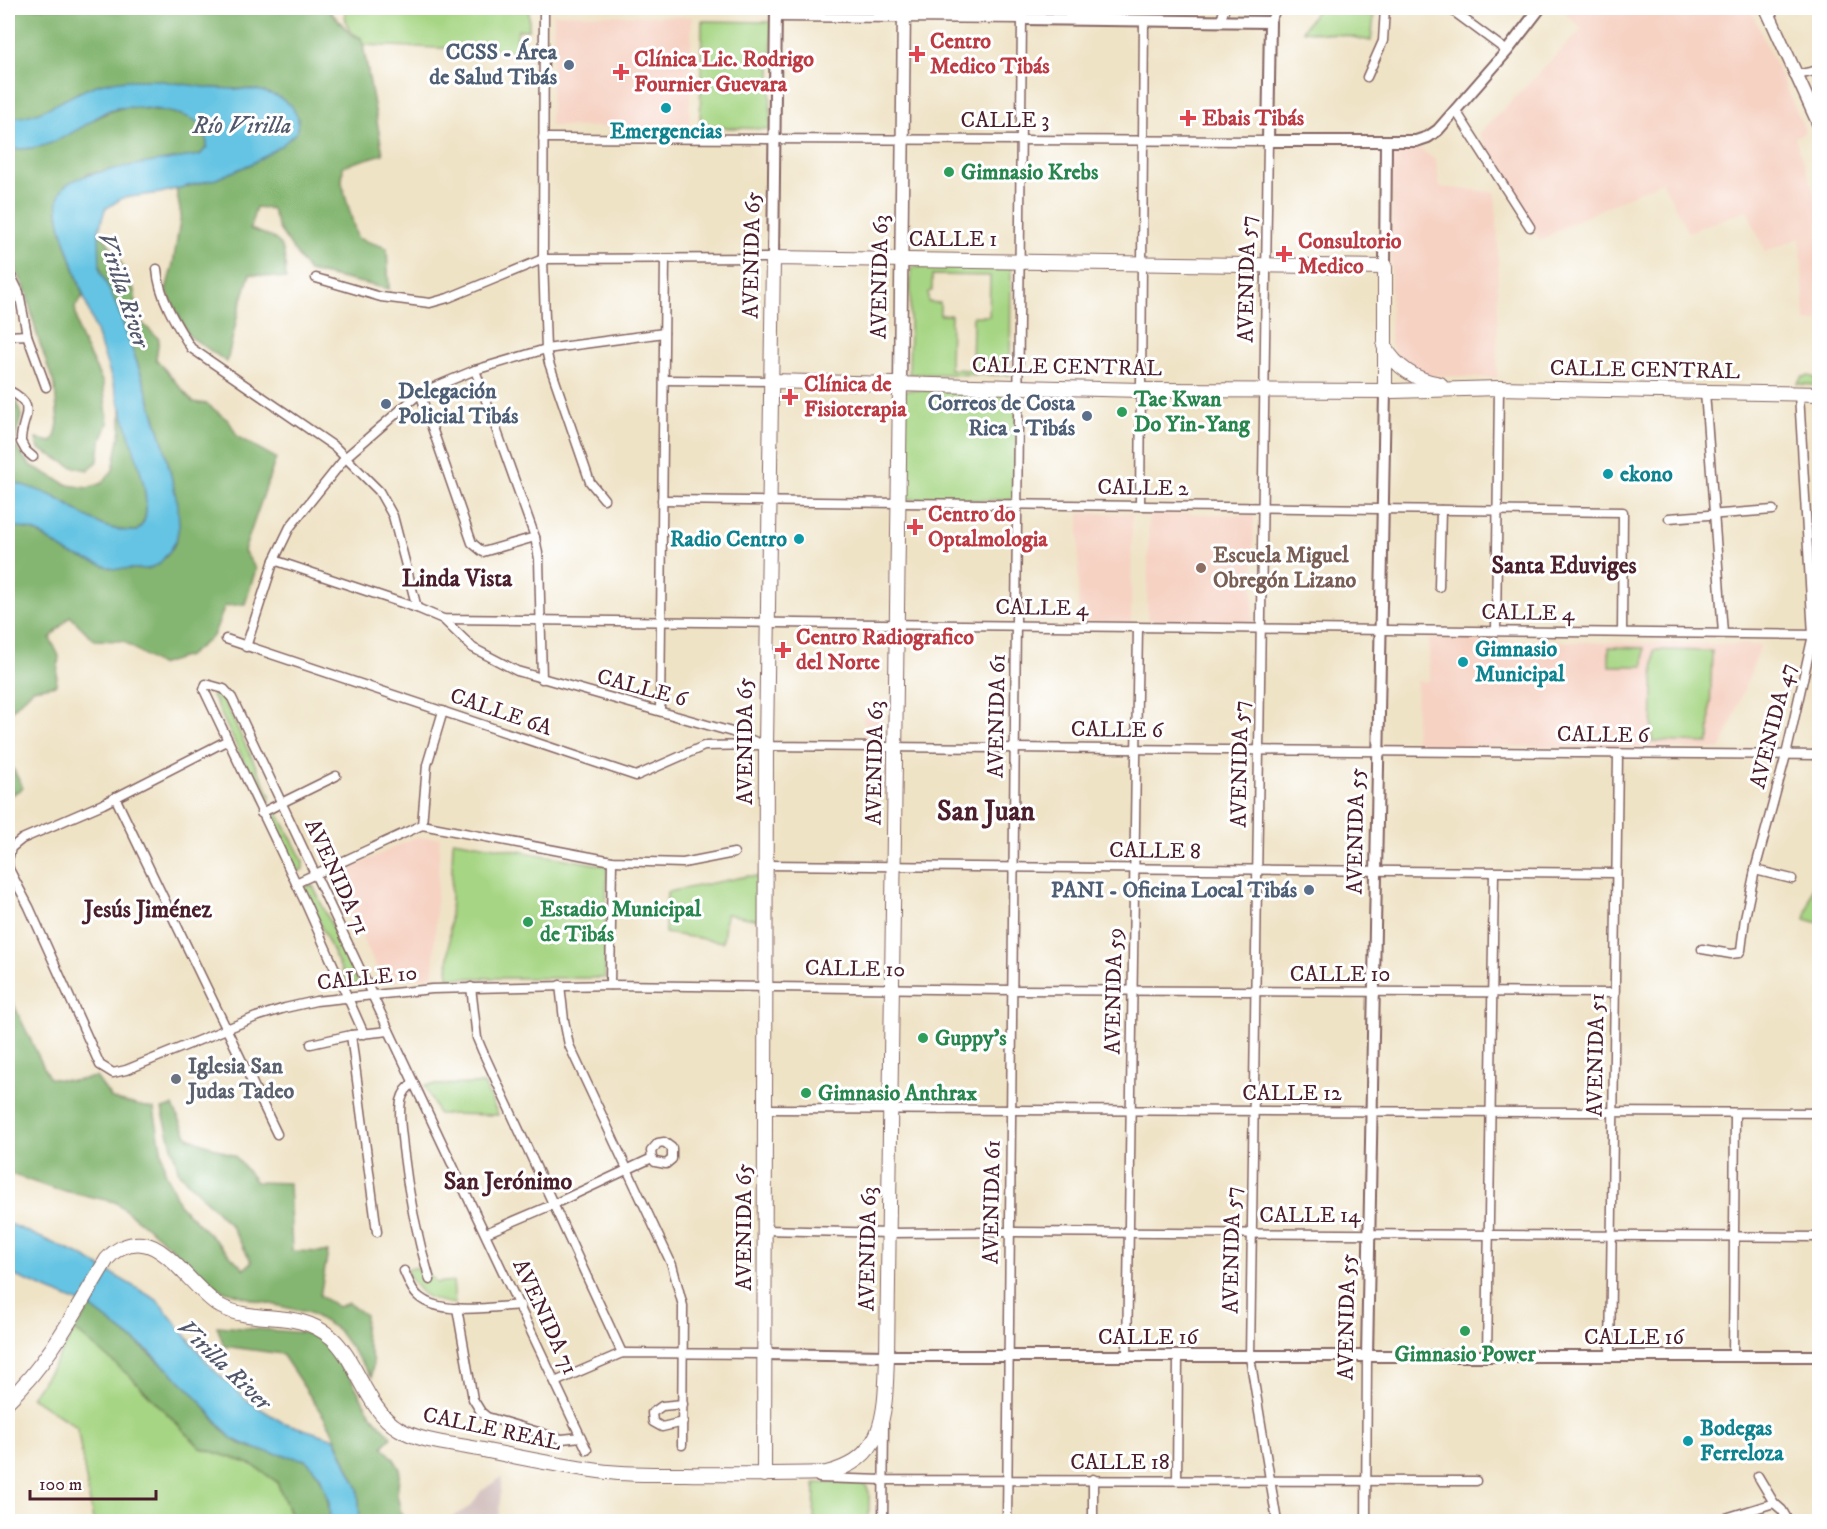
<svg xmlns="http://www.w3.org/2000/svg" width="1827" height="1529" font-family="'IM FELL DW Pica',serif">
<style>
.built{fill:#f6d2c3}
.industrial{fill:#d1bfbd}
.green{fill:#a6d583;stroke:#787a57;stroke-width:1.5;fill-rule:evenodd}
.forest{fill:#84b671;stroke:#676a4e;stroke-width:1.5}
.water{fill:#65c4e3;stroke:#587287;stroke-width:1.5}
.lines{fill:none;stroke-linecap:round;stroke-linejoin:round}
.minor-casing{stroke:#846461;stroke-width:11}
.tertiary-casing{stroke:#846461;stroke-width:14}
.secondary-casing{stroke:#846461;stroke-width:15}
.primary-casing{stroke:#846461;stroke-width:16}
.minor{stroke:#fff;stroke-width:8}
.tertiary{stroke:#fff;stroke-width:10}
.secondary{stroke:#fff;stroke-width:12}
.primary{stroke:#fff;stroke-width:14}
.health-dot{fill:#e0444e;stroke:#fff;stroke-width:2}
.service-dot{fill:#5c6f8a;stroke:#fff;stroke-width:2}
.culture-dot{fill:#0f9aa8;stroke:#fff;stroke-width:2}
.leisure-dot{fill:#2e9e5b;stroke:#fff;stroke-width:2}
.education-dot{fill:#8d6e63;stroke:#fff;stroke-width:2}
.worship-dot{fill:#6b7280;stroke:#fff;stroke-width:2}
.labels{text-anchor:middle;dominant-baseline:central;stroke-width:6;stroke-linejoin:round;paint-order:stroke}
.health-label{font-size:22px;font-weight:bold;fill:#be3a42;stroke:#fff;text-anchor:start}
.service-label{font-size:22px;font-weight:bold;fill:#4e5e75;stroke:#fff;text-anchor:end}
.street-label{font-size:22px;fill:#4a1f2b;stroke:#fff}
.culture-label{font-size:22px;font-weight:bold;fill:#0d838f;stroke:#fff;text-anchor:start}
.leisure-label{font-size:22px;font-weight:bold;fill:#27864d;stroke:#fff;text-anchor:start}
.education-label{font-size:22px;font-weight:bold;fill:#785e54;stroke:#fff;text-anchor:start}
.worship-label{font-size:22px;font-weight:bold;fill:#5b616d;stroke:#fff;text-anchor:start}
.water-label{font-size:24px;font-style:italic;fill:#53596b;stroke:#fff}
.neighbourhood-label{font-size:24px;font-weight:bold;fill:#4a1f2b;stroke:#fff}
.district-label{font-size:28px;font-weight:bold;fill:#4a1f2b;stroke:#fff}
</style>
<rect width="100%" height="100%" fill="#fff"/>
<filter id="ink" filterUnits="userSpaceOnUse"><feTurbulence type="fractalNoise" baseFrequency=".0167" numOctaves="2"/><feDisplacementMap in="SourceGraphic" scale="12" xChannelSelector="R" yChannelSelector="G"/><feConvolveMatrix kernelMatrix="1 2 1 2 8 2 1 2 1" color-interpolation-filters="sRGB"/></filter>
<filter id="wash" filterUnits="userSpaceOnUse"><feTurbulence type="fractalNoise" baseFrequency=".008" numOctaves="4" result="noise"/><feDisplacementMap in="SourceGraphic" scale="24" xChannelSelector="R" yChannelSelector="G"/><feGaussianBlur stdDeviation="1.35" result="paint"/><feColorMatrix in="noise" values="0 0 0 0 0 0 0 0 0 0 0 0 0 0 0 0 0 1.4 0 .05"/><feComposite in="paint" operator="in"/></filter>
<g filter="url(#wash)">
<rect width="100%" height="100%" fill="#efe3c6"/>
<g class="built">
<polygon points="1560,8 1750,8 1806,132 1795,137 1819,207 1819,321 1805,322 1800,238 1765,252 1747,210 1688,232 1662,181 1565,226 1540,241 1479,134 1582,29"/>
<polygon points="554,14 692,17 689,129 550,126"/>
<polygon points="1421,149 1436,161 1440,187 1495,192 1498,237 1497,378 1422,375 1399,360 1390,343 1392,150"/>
<polygon points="1079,513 1132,513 1131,622 1078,622"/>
<polygon points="1149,513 1254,515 1253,622 1147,620"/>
<polygon points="1429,639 1761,645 1721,749 1415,745 1417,681 1429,681"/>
<polygon points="863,714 882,714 882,723 863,724"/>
<polygon points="864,727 881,727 882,740 864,740"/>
<polygon points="440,837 433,976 383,982 334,877 413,838"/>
</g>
<polygon class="industrial" points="502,1477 498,1521 446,1521 471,1506 481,1491"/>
<g class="green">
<path d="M 345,8 L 529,8 L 529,30 L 518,30 L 515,51 L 363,45 L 361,38 C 346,31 345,23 345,8 Z"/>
<polygon points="1318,8 1345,8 1374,17 1371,41 1343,35 1302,31"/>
<polygon points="702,21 772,22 770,129 700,127"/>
<path d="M 911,267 L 1011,267 L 1010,375 L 909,374 ZM 932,275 L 990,276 L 989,316 L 973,316 L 972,370 L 950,369 L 951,315 L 940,315 L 940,303 L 928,302 L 928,292 L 932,291 Z"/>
<polygon points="1809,376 1815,378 1816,385 1797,384 1802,377"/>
<polygon points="905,390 1018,392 1017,500 902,499"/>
<polygon points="1609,647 1644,648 1644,666 1609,666"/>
<polygon points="1654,650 1712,651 1709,743 1652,741"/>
<polygon points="209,689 220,693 270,795 270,802 264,803"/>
<polygon points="276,812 278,813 303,861 303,869 298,872 293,867 274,826 271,813"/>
<polygon points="453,840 607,866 605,978 448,978"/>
<polygon points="1819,860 1820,923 1819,923 1805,919"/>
<polygon points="748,876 761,877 760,920 726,914 723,942 665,933 667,892"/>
<polygon points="309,885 313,886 357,979 357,984 349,986 305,892 305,888"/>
<polygon points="484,1084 498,1115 438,1114 425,1085"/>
<path d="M 422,1267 L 437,1283 L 453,1281 L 455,1304 C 426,1300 420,1295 405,1269 Z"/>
<polygon points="75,1329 132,1378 201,1448 251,1464 277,1482 293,1521 93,1521 77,1427 31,1397 53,1367"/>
<polygon points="815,1483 861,1483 866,1485 869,1492 869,1521 814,1522"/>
</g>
<g class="forest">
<path d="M 8,8 L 327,8 L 351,34 L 361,38 L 363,45 L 383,154 L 343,166 L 342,183 L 357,238 L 387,248 L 389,289 L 308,271 L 279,229 L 272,209 L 256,207 L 250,229 C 286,241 284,243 286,279 L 250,274 L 239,309 L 227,362 L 188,335 L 166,290 L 173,264 L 181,215 L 176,189 L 216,179 L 253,163 L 258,90 L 211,88 L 79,92 L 47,110 L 21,119 L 8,118 Z"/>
<path d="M 125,107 C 143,108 187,112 200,124 C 207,130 207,139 207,147 L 201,155 L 87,174 L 57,209 L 61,228 L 83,296 L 75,307 L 79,334 L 103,383 L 108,424 L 100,443 L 98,461 L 88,470 L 73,467 L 39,449 L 36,439 L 52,442 L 56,434 L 58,423 L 55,387 L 37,335 L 26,291 L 8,252 L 8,149 C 31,150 65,133 87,123 C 102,116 109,110 125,107 Z"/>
<path d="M 99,230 L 118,257 L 134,290 L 139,320 L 159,339 L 156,359 L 193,402 L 207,404 L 229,421 L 238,437 L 276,458 L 244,551 L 256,569 L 245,604 L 225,606 L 213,636 L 188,656 L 159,665 L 123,641 L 94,640 L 70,616 L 50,638 L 59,656 L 56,685 L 33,689 L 8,714 L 8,525 L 35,531 L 70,554 L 148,569 C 160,563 172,553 176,540 C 189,501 134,352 118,310 C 113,297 105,284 101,271 C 97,259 99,243 99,230 Z"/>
<path d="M 8,397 L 17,402 L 21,416 L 14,445 L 30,465 L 68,485 L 88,488 L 102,483 L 113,470 L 121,429 L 121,406 C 130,437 147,479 146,510 C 146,519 143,525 137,531 C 101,532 85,514 56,498 C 42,490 23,486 8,480 Z"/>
<polygon points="8,759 23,788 8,797"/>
<polygon points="11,999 49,1078 72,1081 96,1077 112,1099 154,1109 165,1171 179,1204 244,1269 252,1262 231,1226 179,1173 162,1109 173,1106 188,1137 235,1156 256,1182 289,1183 292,1251 328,1252 320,1296 338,1307 348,1303 365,1315 364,1333 373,1361 372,1377 337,1329 310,1313 258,1301 219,1289 152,1231 115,1202 51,1188 8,1173 8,1001"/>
<path d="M 90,1307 C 126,1334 160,1360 192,1392 C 206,1406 216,1425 231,1438 C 248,1453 297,1452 309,1463 C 325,1479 329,1500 330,1521 L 293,1521 L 277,1482 L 251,1464 L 201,1448 L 132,1378 L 75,1330 Z"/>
<path d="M 217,1326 L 306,1333 C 341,1344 351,1383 369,1411 C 375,1420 384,1428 391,1436 L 383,1447 L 394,1459 L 400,1469 L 397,1495 L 403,1521 L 360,1521 L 358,1489 L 330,1426 L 282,1354 L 224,1346 Z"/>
</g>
<g class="water">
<path d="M 128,80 L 155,80 L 211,88 L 258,90 L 277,96 L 291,105 L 298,118 L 297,132 L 281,146 L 253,163 L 216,179 L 160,193 L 122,198 L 105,209 L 99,230 L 100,270 L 118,309 L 144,383 L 164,446 L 178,505 L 179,526 L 176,541 L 169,552 L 159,564 L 148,569 L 114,569 L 70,554 L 35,531 L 8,525 L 8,480 C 23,486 42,490 56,498 C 85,514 102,533 137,531 C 143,525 146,519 146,511 C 147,485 136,458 129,434 C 109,365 83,297 61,228 C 58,214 53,196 66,185 C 83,170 174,159 200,155 L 207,147 C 207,139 207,132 201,125 C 188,111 131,104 113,109 C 104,111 96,118 89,123 C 60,140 43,151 8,149 L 8,118 C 42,119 68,93 100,84 C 109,81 119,81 128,80 Z"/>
<polygon points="8,1223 82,1256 157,1300 213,1369 248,1401 282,1422 335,1439 358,1489 360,1521 330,1521 329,1502 320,1476 306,1460 259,1450 232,1439 194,1394 150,1352 90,1307 8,1273"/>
</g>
</g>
<g filter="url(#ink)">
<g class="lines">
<g class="minor-casing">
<g id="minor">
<polyline points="544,8 543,259 546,349 549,363 590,482 604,499"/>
<polyline points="1449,8 1507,51"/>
<polyline points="776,17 1022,19 1007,1522"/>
<polyline points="1220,22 1225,8"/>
<polyline points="1270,22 1277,8"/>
<polyline points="1796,75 1820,70"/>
<polyline points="1367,77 1383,41 1385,8"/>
<polyline points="1456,111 1530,227"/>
<polyline points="543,138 1268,141 1250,1357 1277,1522"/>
<path d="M 157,269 C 159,297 176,324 191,348 L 335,447 L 379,491 L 393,516 L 417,608"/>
<polyline points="8,270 19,292 27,335 46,387"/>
<polyline points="316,278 381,297 430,303 448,298 543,259 773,258"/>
<polyline points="8,336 27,335"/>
<polyline points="475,370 535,537 539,559 542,679"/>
<polyline points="665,380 771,381"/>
<path d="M 8,390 C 41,406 20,418 21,442 L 26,451 L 33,457"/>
<polyline points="1705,392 1723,633"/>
<polyline points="420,393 472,543 483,552 535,537"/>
<polyline points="662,500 1623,512 1622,632"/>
<polyline points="1140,506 1144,21"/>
<polyline points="1669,518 1773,510"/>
<polyline points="274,560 417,608 443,619 1820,635"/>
<polyline points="1439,587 1441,510"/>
<polyline points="443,619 473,648 517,671 732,732 766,746 1820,755"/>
<polyline points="1496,631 1499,388"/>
<polyline points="226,639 636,776 704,746 760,745"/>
<polyline points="246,647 274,560 290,527 346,457 420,393 475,370 546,349 664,333"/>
<polyline points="660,711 665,259"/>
<polyline points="115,797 277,1134"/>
<polyline points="261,813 336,776"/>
<polyline points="422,825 427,765 443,711"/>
<polyline points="8,860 11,848 22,839 103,804 228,740"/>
<polyline points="8,862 9,869 29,907 100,1065 113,1073 126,1070 256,1017 285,1008 316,1001 432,989 610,985 1012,990 1614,993"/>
<polyline points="766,865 1616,873"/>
<polyline points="1755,870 1792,879"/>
<polyline points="296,883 422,825 612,861 683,863 734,853"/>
<polyline points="1702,949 1731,954 1739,953 1741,950 1745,918 1755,870 1786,755 1813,635 1799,394"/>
<polyline points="560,985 564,1020 569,1045 672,1265 683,1306 682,1445"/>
<polyline points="610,985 612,861"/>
<polyline points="471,987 477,1038 482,1050 622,1353"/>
<polyline points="364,1034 306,904 204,690 206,684 224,689 232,698 587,1450"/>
<polyline points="351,1035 377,1232"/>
<polyline points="311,1044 351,1035 389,1031"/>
<path d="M 414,1083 C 407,1087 403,1093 401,1101 C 398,1116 402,1133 403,1148 C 408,1193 417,1237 430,1280"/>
<polyline points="765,1109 1820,1113"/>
<polyline points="765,1230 889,1233 1010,1232 1820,1237"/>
<polyline points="486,1233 554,1204 652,1158 655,1162 666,1164 672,1159 672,1148 664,1142 658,1143 651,1151 652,1158"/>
<path d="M 404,1271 C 408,1279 411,1290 418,1296 C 439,1316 494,1307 520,1305"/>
<polyline points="457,1308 473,1399 481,1412 487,1417 562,1439 581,1437"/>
<polyline points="1127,1357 1138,627"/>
<polyline points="1487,1357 1494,872"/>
<polyline points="1610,1357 1618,754"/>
<polyline points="1733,1357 1735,1113"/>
<polyline points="555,1382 622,1353 764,1354"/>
<polyline points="683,1404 662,1406 652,1413 653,1422 662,1427 683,1422"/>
<polyline points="1758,1476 1774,1503 1782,1510 1789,1522"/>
<polyline points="819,1478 884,1480 1476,1481"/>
<polyline points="1177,1480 1178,1357"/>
<polyline points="883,1522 884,1424"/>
<polyline points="1093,1522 1093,1479"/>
<polyline points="1366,1522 1367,1357"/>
<polyline points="1713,1522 1774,1503"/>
</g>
</g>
<g class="tertiary-casing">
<g id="tertiary">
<polyline points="1022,8 1022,19 1270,22 1268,141 1416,141 1428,137 1438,130 1507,51 1540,8"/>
<polyline points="773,258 776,8"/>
<polyline points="1385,267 1386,142"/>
<polyline points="764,1354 887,1356 1820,1356"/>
<polyline points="1367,1357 1385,391"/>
</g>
</g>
<g class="secondary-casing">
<g id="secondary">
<polyline points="1766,8 1820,127"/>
<polyline points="900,385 904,8"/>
</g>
</g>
<g class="primary-casing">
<g id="primary">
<path d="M 1384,346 C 1397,368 1415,380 1440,384"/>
<polyline points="771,381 1141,390 1393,391 1499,388 1820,394"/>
<path d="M 8,1401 C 50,1361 77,1308 107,1259 C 116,1249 129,1242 143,1244 C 169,1247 196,1292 220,1306 C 257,1326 296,1307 332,1338 C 357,1360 367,1411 399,1429 C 421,1442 453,1444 478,1449 C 518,1457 558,1466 599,1471 C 627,1475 656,1474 685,1474 C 732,1475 779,1474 826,1473 C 888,1459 885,1408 887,1356 L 900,385"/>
<polyline points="764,1475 766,746 773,258 1385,267 1385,391"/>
</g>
</g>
<use href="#minor" class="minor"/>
<use href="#tertiary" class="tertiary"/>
<use href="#secondary" class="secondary"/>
<use href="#primary" class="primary"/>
</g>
</g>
<g class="health-dot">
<path d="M914 45h6v6h6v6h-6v6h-6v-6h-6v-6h6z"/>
<path d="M618 63h6v6h6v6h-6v6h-6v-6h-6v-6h6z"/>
<path d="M1185 109h6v6h6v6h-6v6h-6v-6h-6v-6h6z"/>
<path d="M1281 245h6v6h6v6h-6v6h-6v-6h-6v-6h6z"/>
<path d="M787 388h6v6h6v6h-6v6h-6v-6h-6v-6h6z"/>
<path d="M912 518h6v6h6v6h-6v6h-6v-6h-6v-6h6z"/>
<path d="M780 641h6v6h6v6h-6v6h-6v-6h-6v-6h6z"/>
</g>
<g class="service-dot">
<circle cx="569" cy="65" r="6"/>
<circle cx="386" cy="404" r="6"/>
<circle cx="1087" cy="416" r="6"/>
<circle cx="1309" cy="890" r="6"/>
</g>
<g class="culture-dot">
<circle cx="666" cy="108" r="6"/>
<circle cx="1608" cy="474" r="6"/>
<circle cx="799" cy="539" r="6"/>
<circle cx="1463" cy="662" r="6"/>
<circle cx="1688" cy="1441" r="6"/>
</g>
<g class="leisure-dot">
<circle cx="949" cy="172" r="6"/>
<circle cx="1122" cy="412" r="6"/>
<circle cx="528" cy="922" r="6"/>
<circle cx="923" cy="1038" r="6"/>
<circle cx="806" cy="1093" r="6"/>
<circle cx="1465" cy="1331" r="6"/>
</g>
<circle class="education-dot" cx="1201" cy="568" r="6"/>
<circle class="worship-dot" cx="176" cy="1079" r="6"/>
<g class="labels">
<g class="health-label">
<text x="930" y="41">Centro<tspan x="930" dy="25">Medico Tibás</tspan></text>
<text x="634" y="59">Clínica Lic. Rodrigo<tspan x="634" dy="25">Fournier Guevara</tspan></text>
<text x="1202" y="118">Ebais Tibás</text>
<text x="1298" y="241">Consultorio<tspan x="1298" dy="25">Medico</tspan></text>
<text x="804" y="384">Clínica de<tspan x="804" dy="25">Fisioterapia</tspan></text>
<text x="928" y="514">Centro do<tspan x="928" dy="25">Optalmologia</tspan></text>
<text x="796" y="637">Centro Radiografico<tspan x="796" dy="25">del Norte</tspan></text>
</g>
<g class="service-label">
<text x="557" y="52">CCSS - Área<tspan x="557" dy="25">de Salud Tibás</tspan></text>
<text x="398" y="391" text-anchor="start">Delegación<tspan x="398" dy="25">Policial Tibás</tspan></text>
<text x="1075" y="403">Correos de Costa<tspan x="1075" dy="25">Rica - Tibás</tspan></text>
<text x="1297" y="890">PANI - Oficina Local Tibás</text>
</g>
<g class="street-label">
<text x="1005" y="120">CALLE 3</text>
<text x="953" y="239">CALLE 1</text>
<text transform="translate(752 255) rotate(-89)">AVENIDA 65</text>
<text transform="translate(880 277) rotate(-89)">AVENIDA 63</text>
<text transform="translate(1247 279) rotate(-89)">AVENIDA 57</text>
<text transform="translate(1067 367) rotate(1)">CALLE CENTRAL</text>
<text transform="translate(1645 370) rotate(1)">CALLE CENTRAL</text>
<text transform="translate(1143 488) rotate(1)">CALLE 2</text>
<text transform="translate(1042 608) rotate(1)">CALLE 4</text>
<text transform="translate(1528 613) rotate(1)">CALLE 4</text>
<text transform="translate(642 688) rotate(15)">CALLE 6</text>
<text transform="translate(501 712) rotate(19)">CALLE 6A</text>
<text transform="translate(997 716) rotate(-89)">AVENIDA 61</text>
<text transform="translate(1773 726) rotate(-76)">AVENIDA 47</text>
<text transform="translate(1117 730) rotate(1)">CALLE 6</text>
<text transform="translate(1603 735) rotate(1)">CALLE 6</text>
<text transform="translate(745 741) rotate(-90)">AVENIDA 65</text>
<text transform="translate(875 763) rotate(-89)">AVENIDA 63</text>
<text transform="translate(1240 764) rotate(-89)">AVENIDA 57</text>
<text transform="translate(1356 831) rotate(-89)">AVENIDA 55</text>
<text transform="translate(1155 851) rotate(1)">CALLE 8</text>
<text transform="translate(337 877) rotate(65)">AVENIDA 71</text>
<text transform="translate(855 969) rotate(1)">CALLE 10</text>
<text x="1340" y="974">CALLE 10</text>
<text transform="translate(367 978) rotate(-6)">CALLE 10</text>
<text transform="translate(1114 991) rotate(-89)">AVENIDA 59</text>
<text transform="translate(1596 1055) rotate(-89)">AVENIDA 51</text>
<text x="1292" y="1093">CALLE 12</text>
<text transform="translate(992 1202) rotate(-89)">AVENIDA 61</text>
<text x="1310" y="1215">CALLE 14</text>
<text transform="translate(744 1227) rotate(-90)">AVENIDA 65</text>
<text transform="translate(868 1249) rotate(-89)">AVENIDA 63</text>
<text transform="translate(1232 1250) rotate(-89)">AVENIDA 57</text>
<text transform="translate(545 1317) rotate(65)">AVENIDA 71</text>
<text transform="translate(1347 1317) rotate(-89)">AVENIDA 55</text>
<text x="1148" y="1337">CALLE 16</text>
<text x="1634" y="1337">CALLE 16</text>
<text transform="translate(492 1429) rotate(12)">CALLE REAL</text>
<text x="1120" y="1462">CALLE 18</text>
</g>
<g class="culture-label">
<text x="666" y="131" text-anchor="middle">Emergencias</text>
<text x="1620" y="474">ekono</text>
<text x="787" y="539" text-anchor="end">Radio Centro</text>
<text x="1475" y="649">Gimnasio<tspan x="1475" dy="25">Municipal</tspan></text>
<text x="1700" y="1428">Bodegas<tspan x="1700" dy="25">Ferreloza</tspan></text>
</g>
<g class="leisure-label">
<text x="961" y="172">Gimnasio Krebs</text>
<text x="1134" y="399">Tae Kwan<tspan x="1134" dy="25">Do Yin-Yang</tspan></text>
<text x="540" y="909">Estadio Municipal<tspan x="540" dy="25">de Tibás</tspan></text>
<text x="935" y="1038">Guppy's</text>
<text x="818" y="1093">Gimnasio Anthrax</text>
<text x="1465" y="1354" text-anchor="middle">Gimnasio Power</text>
</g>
<g class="education-label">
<text x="1213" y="555">Escuela Miguel<tspan x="1213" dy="25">Obregón Lizano</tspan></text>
</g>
<g class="worship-label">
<text x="188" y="1066">Iglesia San<tspan x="188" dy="25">Judas Tadeo</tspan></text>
</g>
<g class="water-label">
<text x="242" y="126">Río Virilla</text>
<text transform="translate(123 290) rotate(72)">Virilla River</text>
<text transform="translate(224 1365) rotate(44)">Virilla River</text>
</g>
<g class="neighbourhood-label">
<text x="1564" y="566">Santa Eduviges</text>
<text x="457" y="579">Linda Vista</text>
<text x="148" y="910">Jesús Jiménez</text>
<text x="508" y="1182">San Jerónimo</text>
</g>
<g class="district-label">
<text x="986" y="811">San Juan</text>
</g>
</g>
<rect width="1827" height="1529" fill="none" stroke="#fff" stroke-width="30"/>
<path d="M30 1490v9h126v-9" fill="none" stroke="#4a1f2b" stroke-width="3"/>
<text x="39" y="1490" font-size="18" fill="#4a1f2b" stroke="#ffffff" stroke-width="4.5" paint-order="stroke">100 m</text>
</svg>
